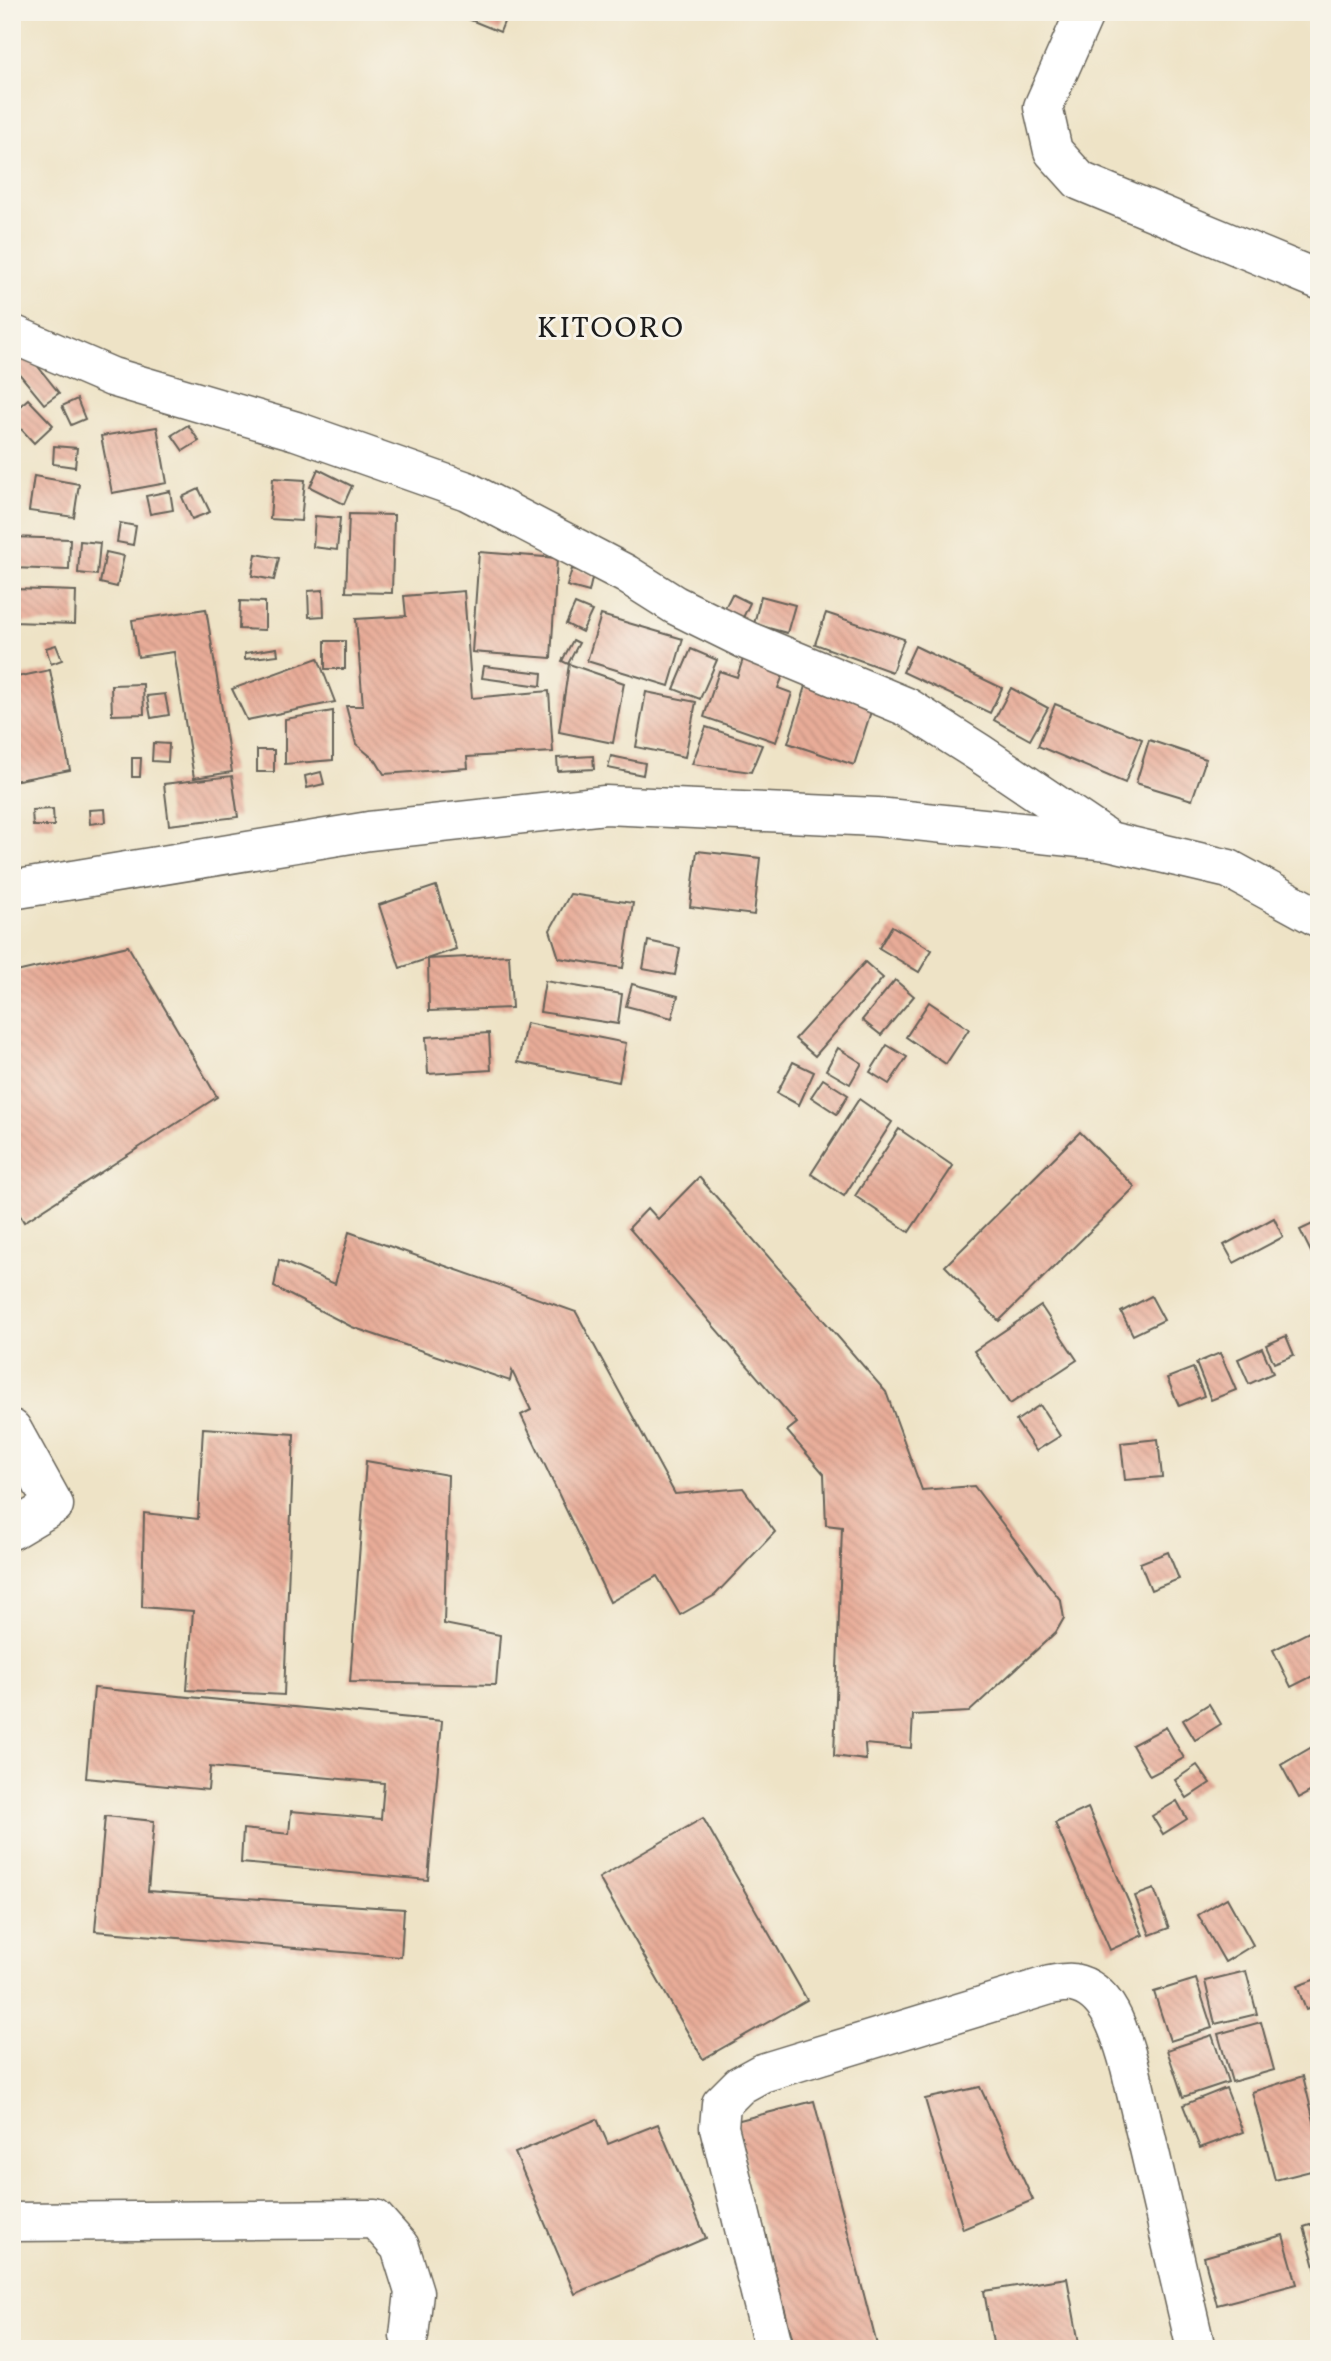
<svg xmlns="http://www.w3.org/2000/svg" width="1331" height="2361" font-family="Vollkorn,serif">
<style>
.building{fill:url(#building-back-hatch)}
.lines{fill:none;stroke-linecap:round;stroke-linejoin:round}
.minor-casing{stroke:#666258;stroke-width:41}
.minor{stroke:#fff;stroke-width:38}
.labels{text-anchor:middle;dominant-baseline:central;stroke-width:6;stroke-linejoin:round;paint-order:stroke}
.quarter-label{font-size:30px;letter-spacing:2px;fill:#1c1c1c;stroke:#f7f3e8}
</style>
<defs>
<pattern id="building-back-hatch" width="6" height="6" patternUnits="userSpaceOnUse" patternTransform="scale(1.75)"><rect width="6" height="6" fill="#e8ac98"/><path d="M-1 5l2 2M0 0l6 6M5-1l2 2" fill="none" stroke="#c69382"/></pattern>
</defs>
<rect width="100%" height="100%" fill="#f7f3e8"/>
<filter id="ink" filterUnits="userSpaceOnUse"><feTurbulence type="fractalNoise" baseFrequency=".0143" numOctaves="2"/><feDisplacementMap in="SourceGraphic" scale="14" xChannelSelector="R" yChannelSelector="G"/><feConvolveMatrix kernelMatrix="1 2 1 2 8 2 1 2 1" color-interpolation-filters="sRGB"/></filter>
<filter id="wash" filterUnits="userSpaceOnUse"><feTurbulence type="fractalNoise" baseFrequency=".00686" numOctaves="4" result="noise"/><feDisplacementMap in="SourceGraphic" scale="28" xChannelSelector="R" yChannelSelector="G"/><feGaussianBlur stdDeviation="1.57" result="paint"/><feColorMatrix in="noise" values="0 0 0 0 0 0 0 0 0 0 0 0 0 0 0 0 0 1.4 0 .05"/><feComposite in="paint" operator="in"/></filter>
<g filter="url(#wash)">
<rect width="100%" height="100%" fill="#eee3c6"/>
<g id="blocks">
<g class="building">
<polygon points="451,12 508,12 500,32"/>
<polygon points="24,349 59,393 44,404 12,365 12,358"/>
<polygon points="28,399 53,425 34,443 12,419 12,413"/>
<polygon points="77,399 85,419 71,425 62,406"/>
<polygon points="188,425 199,441 183,451 172,435"/>
<polygon points="157,427 167,483 112,493 101,436"/>
<polygon points="54,446 77,448 75,467 53,464"/>
<polygon points="318,469 352,486 344,504 310,487"/>
<polygon points="34,476 79,484 74,517 29,511"/>
<polygon points="273,478 305,480 301,521 270,519"/>
<polygon points="199,489 210,512 192,519 182,497"/>
<polygon points="170,491 173,510 150,514 146,496"/>
<polygon points="349,514 394,515 392,593 346,592"/>
<polygon points="315,516 340,518 337,550 313,547"/>
<polygon points="120,523 136,526 133,545 117,542"/>
<polygon points="12,537 70,539 69,570 12,568"/>
<polygon points="80,541 100,543 97,575 78,573"/>
<polygon points="106,552 124,556 117,587 100,583"/>
<polygon points="479,552 557,558 551,658 472,652"/>
<polygon points="256,554 279,558 274,580 252,576"/>
<polygon points="572,569 593,574 589,592 567,586"/>
<polygon points="12,589 76,591 75,624 12,622"/>
<polygon points="323,590 324,616 309,617 308,591"/>
<polygon points="464,591 472,698 549,691 553,752 467,757 468,768 384,774 376,761 356,744 346,706 363,706 356,619 406,616 404,596"/>
<polygon points="732,594 750,603 739,626 720,618"/>
<polygon points="761,596 795,605 787,633 754,624"/>
<polygon points="240,601 265,602 265,630 239,629"/>
<polygon points="575,604 592,611 582,632 566,624"/>
<polygon points="206,609 232,772 194,778 174,652 138,657 132,620"/>
<polygon points="826,613 904,639 892,672 815,644"/>
<polygon points="601,615 683,639 669,686 587,661"/>
<polygon points="573,640 579,643 568,664 562,661"/>
<rect x="325" y="641" width="20" height="28"/>
<polygon points="56,645 62,660 51,664 46,648"/>
<polygon points="915,646 1002,688 990,713 903,672"/>
<polygon points="277,648 278,655 245,659 245,653"/>
<polygon points="691,649 717,660 700,699 674,689"/>
<polygon points="318,658 335,702 247,720 232,689"/>
<polygon points="743,659 784,673 778,688 792,693 776,742 704,717 719,671 737,677"/>
<polygon points="569,664 624,683 613,743 559,732"/>
<polygon points="484,666 542,673 541,686 482,678"/>
<polygon points="50,670 70,770 13,781 12,704 15,703 12,678"/>
<polygon points="807,683 873,705 854,765 788,743"/>
<polygon points="143,684 144,714 112,715 111,685"/>
<polygon points="1011,688 1048,708 1030,740 994,720"/>
<polygon points="646,692 696,702 685,757 636,747"/>
<polygon points="165,694 169,715 151,718 147,696"/>
<polygon points="1055,704 1142,739 1125,783 1038,746"/>
<polygon points="333,711 333,760 285,764 285,719"/>
<polygon points="706,727 762,745 751,772 692,764"/>
<polygon points="1149,740 1206,759 1192,800 1136,783"/>
<polygon points="153,743 169,744 168,762 152,761"/>
<rect x="257" y="750" width="17" height="22"/>
<polygon points="593,756 594,769 558,771 557,758"/>
<polygon points="611,756 645,763 643,775 608,768"/>
<polygon points="132,758 141,758 140,777 132,777"/>
<polygon points="321,772 324,784 307,788 305,776"/>
<polygon points="232,776 238,817 169,825 164,784"/>
<polygon points="53,809 54,826 33,826 32,810"/>
<polygon points="105,809 106,822 90,824 89,810"/>
<polygon points="697,851 760,858 754,915 690,907"/>
<polygon points="436,886 456,949 400,968 379,905"/>
<polygon points="570,894 633,903 623,968 559,958 550,930"/>
<polygon points="892,926 932,950 919,972 879,948"/>
<polygon points="648,941 680,948 675,975 643,969"/>
<polygon points="128,946 217,1097 24,1222 12,1202 12,973"/>
<polygon points="509,955 512,1008 429,1011 428,959"/>
<polygon points="865,962 883,978 815,1056 795,1039"/>
<polygon points="895,980 914,996 881,1035 862,1020"/>
<polygon points="545,981 622,994 618,1024 540,1012"/>
<polygon points="632,984 678,996 672,1018 626,1006"/>
<polygon points="929,1002 969,1029 946,1064 906,1037"/>
<polygon points="526,1023 626,1043 619,1082 518,1062"/>
<polygon points="489,1033 491,1070 428,1074 426,1037"/>
<polygon points="887,1045 907,1057 889,1084 870,1072"/>
<polygon points="838,1048 862,1063 850,1084 826,1070"/>
<polygon points="793,1062 814,1072 799,1105 777,1093"/>
<polygon points="823,1079 848,1095 837,1114 811,1097"/>
<polygon points="859,1099 892,1122 844,1196 811,1174"/>
<polygon points="899,1129 953,1166 909,1232 855,1196"/>
<polygon points="1080,1132 1135,1187 999,1321 945,1266"/>
<polygon points="699,1177 886,1392 922,1490 974,1486 1061,1601 1064,1618 1056,1632 969,1712 913,1715 911,1748 865,1744 866,1760 834,1756 842,1527 826,1525 824,1474 787,1431 797,1423 629,1228 648,1208 658,1219"/>
<polygon points="1274,1218 1283,1237 1234,1263 1224,1245"/>
<polygon points="1319,1221 1319,1268 1300,1230"/>
<polygon points="349,1232 576,1312 675,1494 743,1488 775,1532 715,1595 680,1615 657,1576 610,1602 521,1415 531,1410 512,1371 510,1381 352,1327 274,1287 279,1260 335,1284"/>
<polygon points="1151,1296 1164,1320 1133,1335 1121,1312"/>
<polygon points="1041,1306 1077,1360 1010,1404 974,1351"/>
<polygon points="1286,1336 1294,1355 1274,1363 1266,1345"/>
<polygon points="1262,1348 1273,1373 1249,1384 1238,1359"/>
<polygon points="1220,1353 1236,1390 1211,1400 1196,1363"/>
<polygon points="1193,1368 1204,1396 1179,1406 1167,1378"/>
<polygon points="1040,1405 1060,1436 1036,1451 1016,1421"/>
<polygon points="203,1428 294,1434 284,1695 187,1690 193,1611 142,1607 144,1513 198,1519"/>
<polygon points="1158,1439 1162,1477 1125,1480 1121,1443"/>
<polygon points="366,1461 448,1475 444,1624 500,1635 496,1685 350,1682"/>
<polygon points="1168,1552 1179,1579 1151,1590 1140,1563"/>
<polygon points="1319,1627 1319,1673 1291,1687 1273,1650"/>
<polygon points="94,1688 442,1721 428,1880 241,1863 243,1829 289,1834 291,1811 381,1819 384,1783 210,1767 208,1790 86,1778"/>
<polygon points="1209,1704 1221,1724 1195,1740 1183,1720"/>
<polygon points="1166,1727 1184,1758 1150,1776 1132,1745"/>
<polygon points="1319,1743 1319,1787 1299,1798 1281,1765"/>
<polygon points="1197,1765 1210,1783 1187,1798 1175,1780"/>
<polygon points="1177,1801 1187,1819 1163,1834 1152,1816"/>
<polygon points="1088,1808 1143,1935 1110,1950 1055,1823"/>
<polygon points="105,1816 154,1821 148,1891 404,1909 401,1957 95,1931"/>
<polygon points="703,1818 807,2000 703,2059 599,1878"/>
<polygon points="1154,1889 1169,1928 1150,1935 1135,1896"/>
<polygon points="1227,1898 1253,1945 1225,1962 1198,1915"/>
<polygon points="1246,1971 1257,2014 1215,2024 1205,1981"/>
<polygon points="1319,1978 1319,2005 1306,2010 1297,1986"/>
<polygon points="1196,1979 1212,2028 1170,2041 1154,1992"/>
<polygon points="1261,2022 1274,2070 1232,2082 1218,2034"/>
<polygon points="1212,2035 1228,2082 1183,2097 1167,2050"/>
<polygon points="1303,2076 1319,2142 1319,2169 1275,2180 1252,2092"/>
<polygon points="980,2087 1033,2200 963,2229 925,2099"/>
<polygon points="1226,2088 1243,2132 1200,2148 1183,2105"/>
<polygon points="814,2101 878,2349 795,2349 736,2121"/>
<polygon points="597,2119 608,2144 658,2124 706,2238 575,2294 515,2153"/>
<polygon points="1319,2222 1319,2278 1318,2278 1304,2227"/>
<polygon points="1283,2235 1297,2284 1217,2305 1204,2257"/>
<polygon points="1067,2278 1080,2349 994,2349 984,2291"/>
</g>
</g>
</g>
<g filter="url(#ink)">
<use href="#blocks" fill-opacity="0" stroke="#666258" stroke-width="2"/>
<g class="lines">
<g class="minor-casing">
<g id="minor">
<polyline points="1085,12 1043,107 1053,151 1080,181 1319,280"/>
<polyline points="12,334 112,377 296,431 467,491 626,574 675,605 748,641 907,707 978,752 1104,837"/>
<polyline points="12,890 369,831 605,805 877,817 1109,841 1229,869 1319,918"/>
<polyline points="12,1429 54,1505 12,1530"/>
<polyline points="12,2222 375,2219 400,2247 414,2292 409,2336"/>
<path d="M 774,2349 L 719,2127 L 721,2104 L 740,2085 L 762,2073 L 1050,1985 C 1057,1984 1066,1982 1073,1983 C 1110,1990 1121,2036 1130,2067 L 1196,2349"/>
</g>
</g>
<use href="#minor" class="minor"/>
</g>
</g>
<g class="labels">
<g class="quarter-label">
<text x="611" y="329">KITOORO</text>
</g>
</g>
<rect width="1331" height="2361" fill="none" stroke="#f7f3e8" stroke-width="42"/>
</svg>
